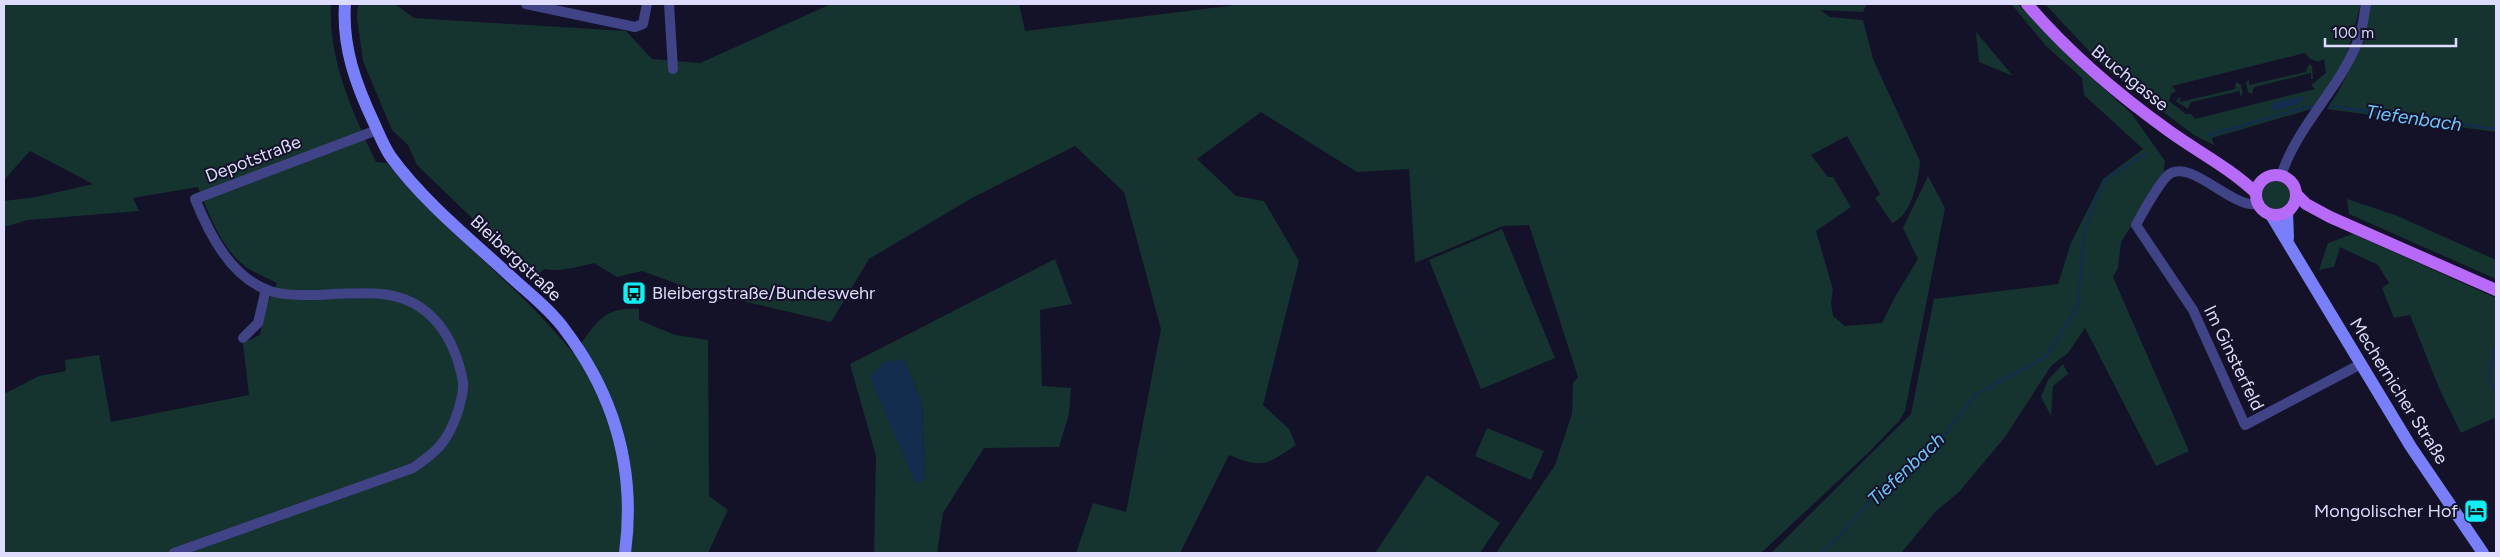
<svg xmlns="http://www.w3.org/2000/svg" width="2500" height="557" font-family="Figtree,sans-serif">
<style>
.green{fill:#15332f;fill-rule:evenodd}
.water{fill:#122d4d}
.lines{fill:none;stroke-linecap:round;stroke-linejoin:round}
.stream{stroke:#122d4d;stroke-width:2.5}
.street{stroke:#404385;stroke-width:10}
.secondary{stroke:#787ff8;stroke-width:12}
.primary{stroke:#b769f7;stroke-width:12}
.labels{text-anchor:middle;dominant-baseline:central;stroke-width:4;stroke-linejoin:round;paint-order:stroke}
.street-label{font-size:18px;fill:#dddcfd;stroke:#141229}
.poi-label{font-size:18px;fill:#dddcfd;stroke:#141229;text-anchor:start}
.water-label{font-size:19px;font-style:italic;fill:#70c3f7;stroke:#141229}
</style>
<rect width="100%" height="100%" fill="#141229"/>
<g class="green">
<path d="M 4,4 L 331,4 C 328,60 353,113 376,162 L 387,163 C 444,231 517,284 573,353 C 596,327 599,306 639,309 L 639,320 L 675,335 L 708,340 L 709,496 L 728,510 L 708,553 L 4,553 L 4,394 L 39,376 L 66,371 L 65,360 L 99,355 L 111,422 L 249,395 L 243,343 L 260,335 L 264,311 L 277,283 C 267,278 255,273 246,267 C 221,249 209,214 198,187 L 133,198 L 139,211 L 28,220 L 4,227 L 4,201 L 36,197 L 93,184 L 30,151 L 4,180 Z"/>
<path d="M 358,4 L 395,4 L 414,18 L 626,31 L 652,59 L 700,63 L 831,4 L 1019,4 L 1025,31 L 1244,4 L 1867,4 L 1863,12 L 1820,10 L 1830,17 L 1863,20 L 1873,59 L 1920,161 C 1919,179 1911,217 1892,223 L 1875,198 L 1880,194 L 1847,136 L 1811,155 L 1828,177 L 1833,177 L 1851,207 L 1816,231 L 1833,290 L 1831,303 L 1833,316 L 1845,326 L 1882,323 L 1895,297 L 1918,259 L 1903,228 L 1928,176 L 1945,208 L 1905,411 L 1900,420 L 1868,453 L 1761,553 L 1496,553 L 1555,465 L 1572,414 L 1573,383 L 1578,377 L 1529,225 L 1503,226 L 1415,263 L 1409,169 L 1357,172 L 1261,112 L 1197,159 L 1236,196 L 1264,201 L 1299,261 L 1263,405 L 1289,429 L 1296,445 C 1266,465 1263,469 1229,455 L 1180,553 L 1076,553 L 1093,503 L 1126,512 L 1161,329 L 1124,192 L 1075,146 L 972,198 L 869,259 L 831,322 L 692,289 L 642,271 L 617,277 L 594,263 C 577,267 561,272 544,269 L 535,279 L 417,165 L 408,145 L 392,130 L 363,61 L 357,18 Z"/>
<polygon points="2014,4 2018,4 2074,62 2131,113 2165,161 2163,176 2121,242 2118,268 2113,277 2189,451 2156,466 2085,328 2068,353 2051,366 2005,437 1959,492 1936,511 1901,553 1771,553 1911,414 1934,299 2058,284 2071,243 2103,179 2143,149 2084,95 2082,78 2047,47 2012,5"/>
<path d="M 2045,4 L 2361,4 L 2346,58 L 2315,108 L 2212,138 L 2214,145 L 2194,135 L 2106,69 ZM 2305,53 L 2309,58 L 2318,62 L 2324,59 L 2326,73 L 2311,85 L 2315,89 L 2195,119 L 2191,114 L 2186,114 L 2169,101 L 2171,94 L 2176,91 L 2172,86 Z"/>
<polygon points="2370,4 2496,4 2496,132 2327,109 2338,92 2368,33 2366,28"/>
<polygon points="1976,32 2013,76 1979,62"/>
<polygon points="2309,64 2312,66 2313,79 2311,79 2311,73 2254,87 2252,94 2248,92 2246,83 2249,79 2249,85 2306,72"/>
<polygon points="2236,82 2241,85 2243,93 2240,97 2240,91 2191,102 2188,109 2176,101 2180,96 2180,102 2235,89"/>
<circle cx="2276" cy="195" r="15"/>
<polygon points="2347,199 2395,215 2496,260 2496,279 2349,214"/>
<polygon points="1502,229 1555,358 1481,389 1429,260"/>
<polygon points="2353,234 2496,298 2496,439 2494,418 2461,433 2439,388 2410,315 2394,318 2382,288 2389,283 2378,265 2340,247 2334,267 2319,270 2328,243"/>
<path d="M 1055,259 L 1072,304 L 1040,310 L 1042,386 L 1071,388 L 1069,414 L 1059,447 L 984,448 L 943,513 L 937,553 L 874,553 L 876,456 L 850,364 ZM 904,360 L 922,404 L 925,481 Z"/>
<polygon points="2063,364 2068,374 2053,386 2051,416 2041,397 2048,380"/>
<polygon points="1487,428 1544,451 1531,480 1475,456"/>
<polygon points="1427,475 1500,523 1480,553 1375,553"/>
</g>
<g class="water">
<polygon points="2303,96 2304,99 2301,103 2274,111 2271,109 2272,103"/>
<polygon points="904,359 922,404 925,480 915,483 870,377 884,362"/>
</g>
<g class="lines">
<g class="stream">
<polyline points="2331,106 2496,129"/>
<polyline points="2209,135 2310,106"/>
<path d="M 2496,345 C 2490,357 2494,367 2488,379 L 2496,391"/>
<polyline points="1820,553 1839,537 1880,489 1933,449 1976,394 2046,357 2078,306 2084,233 2096,200 2107,178 2145,154"/>
</g>
<g class="street">
<polyline points="526,4 635,27 643,24 647,4"/>
<polyline points="669,4 673,69"/>
<path d="M 2281,176 C 2297,125 2341,88 2359,38 C 2363,27 2364,15 2366,4"/>
<path d="M 2257,204 C 2232,209 2188,155 2167,176 C 2158,186 2143,212 2136,225 L 2193,310 L 2245,425 L 2361,364"/>
<polyline points="243,338 258,323 266,289"/>
<path d="M 174,553 L 413,468 C 439,450 448,441 458,411 C 461,400 464,392 463,382 C 455,338 431,299 382,294 C 361,292 339,294 318,295 C 301,295 281,296 265,289 C 229,274 209,233 195,199 L 377,130"/>
</g>
<g class="secondary">
<path d="M 345,4 C 342,47 356,85 374,123 C 379,134 384,147 391,157 C 423,201 469,238 509,275 C 527,292 550,309 565,330 C 615,396 636,471 625,553"/>
<polyline points="2287,212 2288,238"/>
<polyline points="2271,215 2411,447 2483,553"/>
</g>
<g class="primary">
<path d="M 2027,4 C 2068,52 2117,94 2169,131 C 2198,152 2230,168 2256,193"/>
<circle cx="2276" cy="195" r="20"/>
<polyline points="2296,194 2306,204 2330,217 2496,290"/>
</g>
</g>
<defs>
<g id="bus-square" transform="scale(1.25)"><rect x="-9" y="-9" width="18" height="18" rx="4" fill="#12eef3" stroke="#141229"/><path d="M-5-6H5V4H4V6H2V4H-2V6H-4V4H-5ZM-3.5-4V0h7V-4ZM-3.5 1.2v1.5H-2V1.2ZM2 1.2v1.5H3.5V1.2Z" fill="#111"/></g>
<g id="hotel-square" transform="scale(1.25)"><rect x="-9" y="-9" width="18" height="18" rx="4" fill="#12eef3" stroke="#141229"/><path d="M-6-4.5h1.5V1H6V5H4.5V3h-9V5H-6ZM-4 0a1.8 1.8 0 1 1 3.6 0ZM.5 0V-2.5h3Q6-2.5 6 0Z" fill="#111"/></g>
</defs>
<g fill-rule="evenodd">
<use href="#bus-square" x="634" y="293"/>
<use href="#hotel-square" x="2476" y="511"/>
</g>
<g class="labels">
<g class="street-label">
<text transform="translate(2130 78) rotate(39)">Bruchgasse</text>
<text transform="translate(253 159) rotate(-21)">Depotstraße</text>
<text transform="translate(516 258) rotate(43)">Bleibergstraße</text>
<text transform="translate(2234 358) rotate(64)">Im Ginsterfeld</text>
<text transform="translate(2399 391) rotate(58)">Mechernicher Straße</text>
</g>
<g class="poi-label">
<text x="652" y="293">Bleibergstraße/Bundeswehr</text>
<text x="2458" y="511" text-anchor="end">Mongolischer Hof</text>
</g>
<g class="water-label">
<text transform="translate(2414 118) rotate(8)">Tiefenbach</text>
<text transform="translate(1906 469) rotate(-43)">Tiefenbach</text>
</g>
</g>
<rect width="2500" height="557" fill="none" stroke="#dddcfd" stroke-width="10"/>
<path d="M2325 38v8h131v-8" fill="none" stroke="#dddcfd" stroke-width="2.5"/>
<text x="2332" y="38" font-size="15" fill="#dddcfd" stroke="#141229" stroke-width="4" paint-order="stroke">100 m</text>
</svg>
